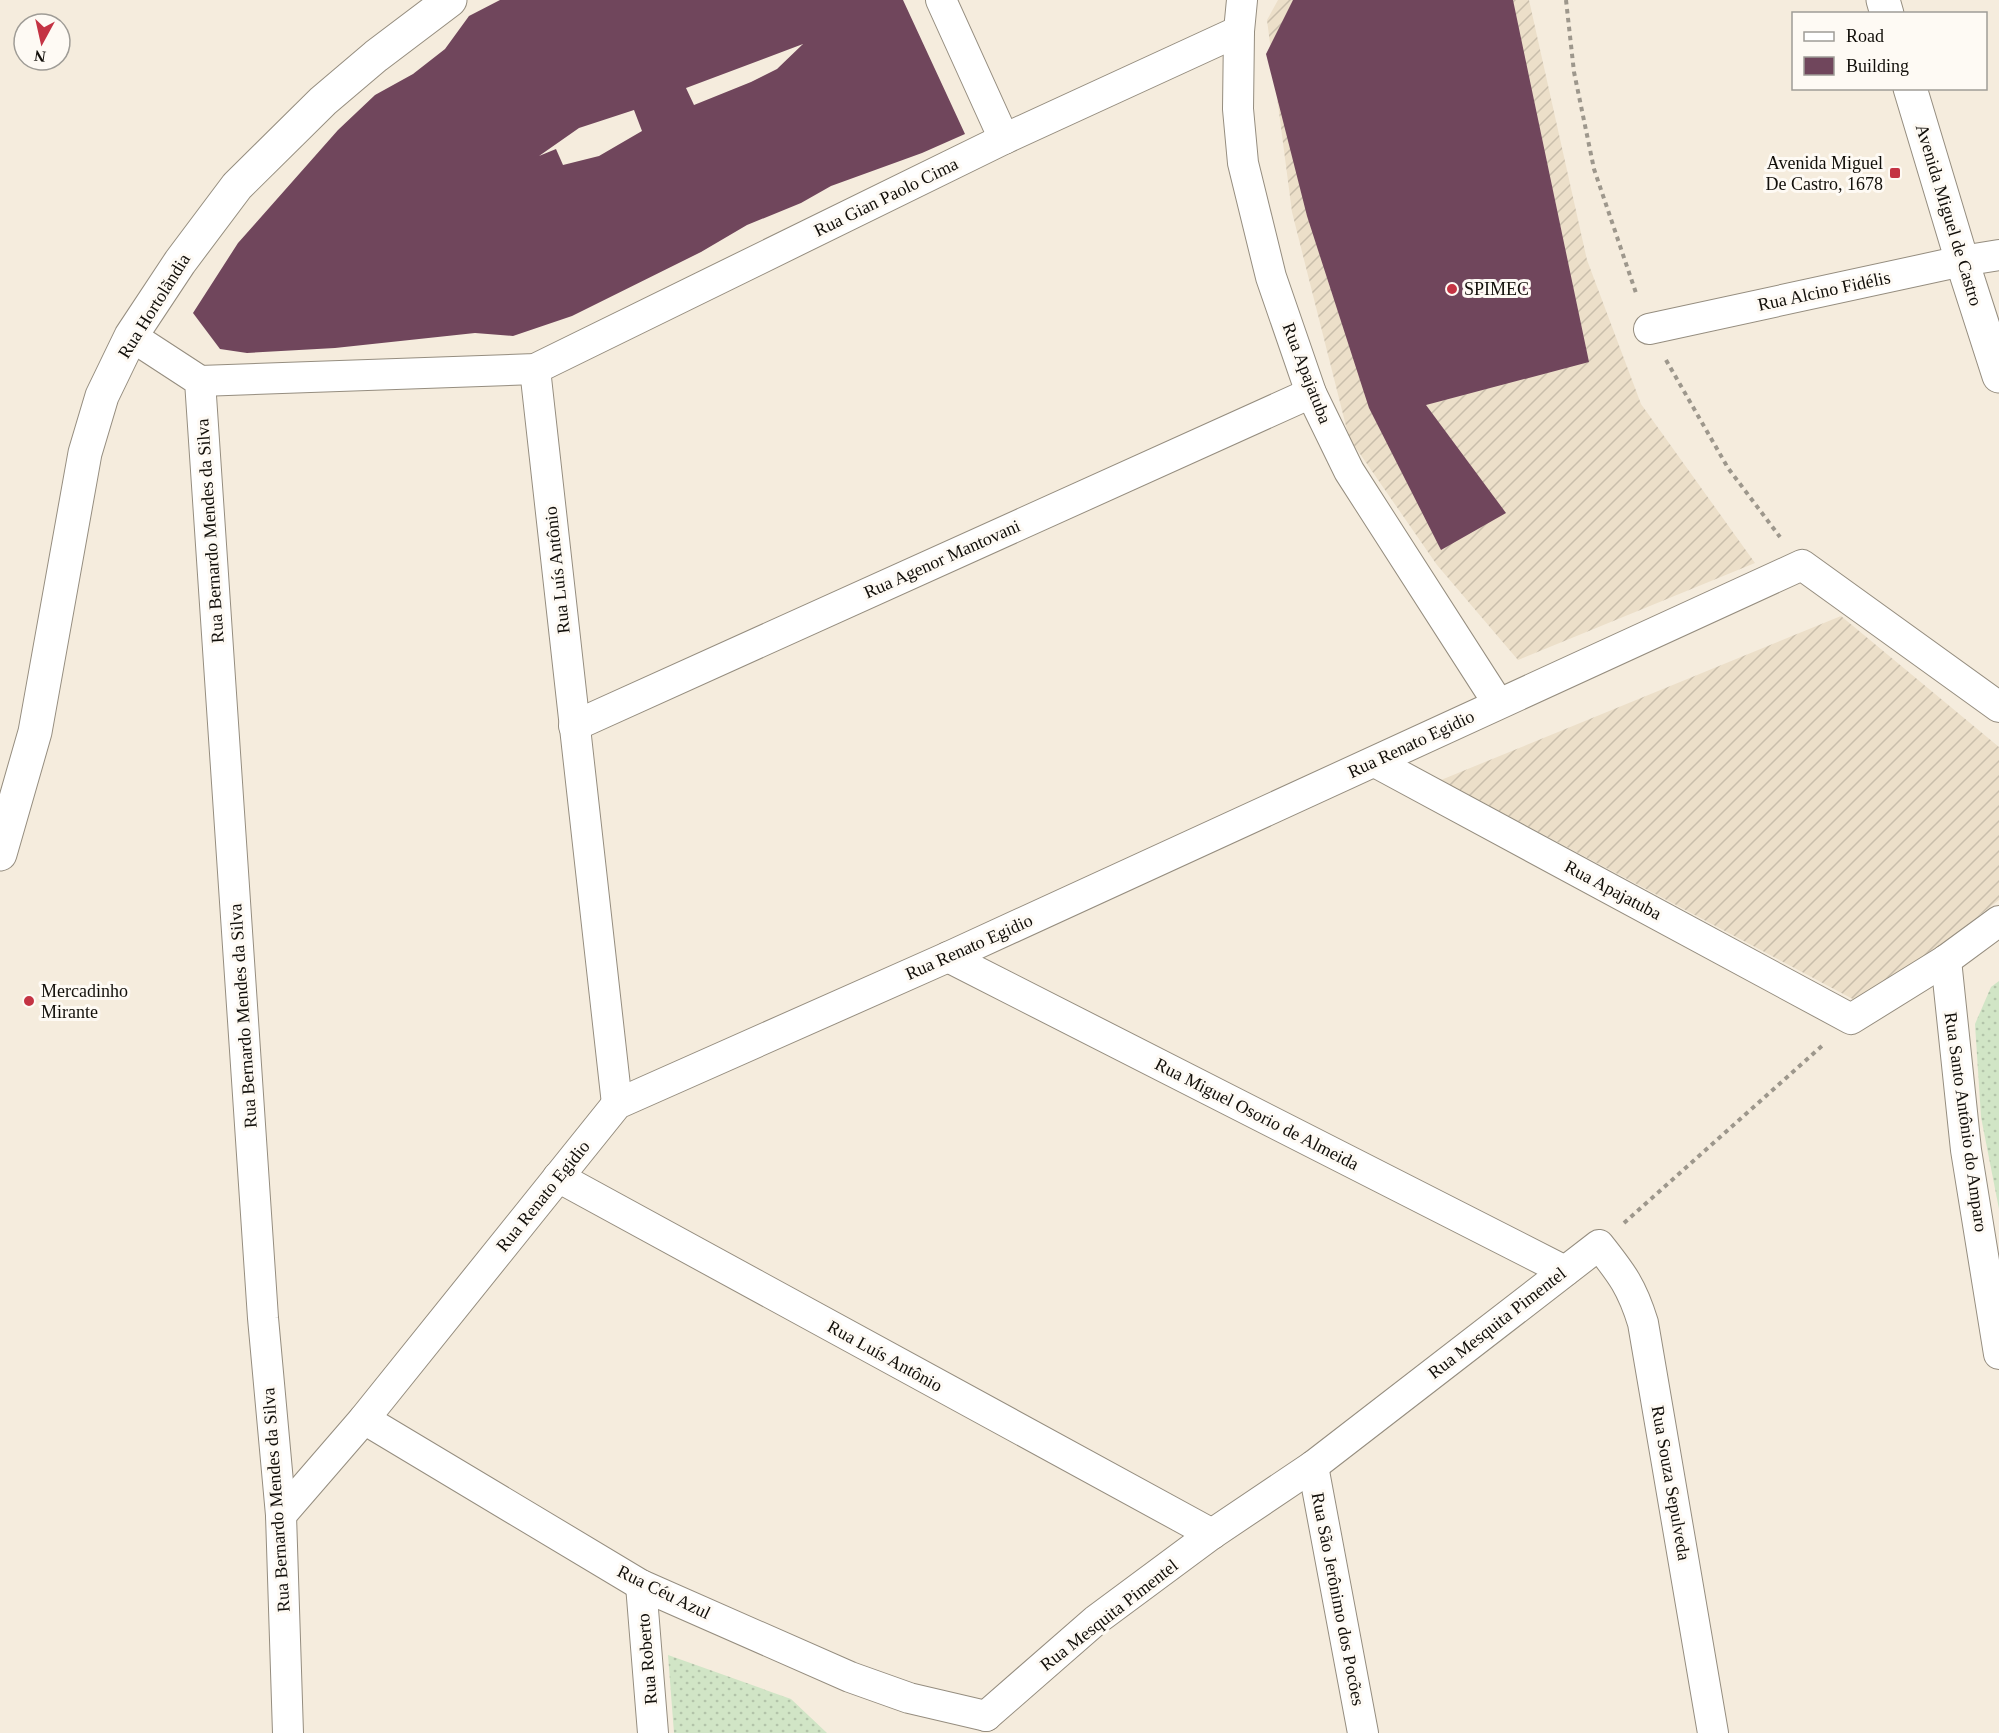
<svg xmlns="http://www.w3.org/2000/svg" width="1999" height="1733" font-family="'Times New Roman',serif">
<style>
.industrial{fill:url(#industrial-furrows)}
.grass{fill:url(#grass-dots)}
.building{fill:#70465c;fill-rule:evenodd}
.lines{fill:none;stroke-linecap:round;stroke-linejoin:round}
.street-casing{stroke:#958d7f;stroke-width:32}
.secondary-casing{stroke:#958d7f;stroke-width:35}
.path{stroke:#9d978c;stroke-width:4;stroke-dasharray:4.5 4.5;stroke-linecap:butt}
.street{stroke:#fff;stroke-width:30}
.secondary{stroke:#fff;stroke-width:33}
.poi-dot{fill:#c43343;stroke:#fefaf4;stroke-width:2}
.labels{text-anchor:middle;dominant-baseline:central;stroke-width:6;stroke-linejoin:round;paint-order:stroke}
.poi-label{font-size:18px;fill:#110e09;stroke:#fefaf4;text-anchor:start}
.street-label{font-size:18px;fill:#110e09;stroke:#fefaf4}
</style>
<defs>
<pattern id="industrial-furrows" width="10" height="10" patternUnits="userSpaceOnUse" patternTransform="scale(1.5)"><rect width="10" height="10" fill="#ecdfc9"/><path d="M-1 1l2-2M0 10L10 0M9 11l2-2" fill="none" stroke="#c9beab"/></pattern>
<pattern id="grass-dots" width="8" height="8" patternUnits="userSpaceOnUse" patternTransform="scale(1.5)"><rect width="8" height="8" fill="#d1e5c6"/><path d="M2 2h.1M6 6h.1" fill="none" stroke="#b2c3a9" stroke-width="1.8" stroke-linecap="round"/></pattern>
</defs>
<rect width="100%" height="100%" fill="#f5ecdd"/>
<g class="industrial">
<polygon points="1278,0 1529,0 1587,260 1641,404 1755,563 1518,660 1437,565 1349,438 1292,212 1267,20"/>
<polygon points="1841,616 1999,747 1999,900 1864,1005 1441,780"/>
</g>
<g class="grass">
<polygon points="1999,981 1999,1209 1981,1117 1975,1024 1991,987"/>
<polygon points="668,1655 791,1699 827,1733 674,1733"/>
</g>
<g class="building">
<path d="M 500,0 L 903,0 L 965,134 L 922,153 L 831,186 L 801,203 L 747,225 L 701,252 L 572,316 L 513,336 L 475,333 L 335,348 L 247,353 L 220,349 L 193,313 L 238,243 L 338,130 L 375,95 L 413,74 L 445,49 L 469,16 ZM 803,44 L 777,69 L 751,82 L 694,105 L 686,88 ZM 634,110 L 642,131 L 599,156 L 563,165 L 556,149 L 539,156 L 579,128 Z"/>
<polygon points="1293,0 1513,0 1589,362 1426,405 1506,513 1441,550 1369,408 1307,216 1266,54"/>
</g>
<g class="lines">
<g class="street-casing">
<g id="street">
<polyline points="941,0 1004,139"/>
<polyline points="1242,0 1239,31 1238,109 1243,163 1271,277 1311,393 1349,471 1498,703"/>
<polyline points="1649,329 1962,261 1999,255"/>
<polyline points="131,336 200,381 263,1318 281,1515 288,1733"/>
<polyline points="535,369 617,1104"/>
<polyline points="200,381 535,369 1004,139 1239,31"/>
<polyline points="574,726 1311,393"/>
<polyline points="1375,762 1851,1019 1946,960 1999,921"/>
<polyline points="948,957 1565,1271"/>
<polyline points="1946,960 1966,1150 1999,1354"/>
<polyline points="558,1177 1212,1534"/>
<polyline points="364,1419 641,1585 850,1677 909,1698 986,1716"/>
<polyline points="1313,1466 1363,1733"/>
<polyline points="281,1515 364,1419 617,1104 948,957 1802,565 1999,707"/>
<polyline points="641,1585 653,1733"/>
<path d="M 986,1716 L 1096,1620 L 1212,1534 L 1313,1466 L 1599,1245 C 1622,1274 1632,1287 1643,1323 L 1713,1733"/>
</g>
</g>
<g class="secondary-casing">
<g id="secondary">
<polyline points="1883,0 1887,14"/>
<polyline points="1910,88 1962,261 1999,376"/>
<polyline points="0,854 35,732 85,453 102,396 131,336 180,262 237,186 323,101 376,56 450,0"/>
</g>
</g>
<g class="path">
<polyline points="1566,0 1574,72 1594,169 1637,296"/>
<polyline points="1666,360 1728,468 1780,537"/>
<polyline points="1624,1223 1824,1044"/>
</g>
<use href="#street" class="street"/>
<use href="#secondary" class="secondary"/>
</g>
<g class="poi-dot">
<rect x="1889" y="167" width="12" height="12" rx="3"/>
<circle cx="1452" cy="289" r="6"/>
<circle cx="29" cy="1001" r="6"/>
</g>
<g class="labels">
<g class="poi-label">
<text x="1883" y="163" text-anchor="end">Avenida Miguel<tspan x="1883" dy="21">De Castro, 1678</tspan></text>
<text x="1464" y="289">SPIMEC</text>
<text x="41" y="991">Mercadinho<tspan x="41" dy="21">Mirante</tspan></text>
</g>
<g class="street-label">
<text transform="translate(886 197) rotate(-26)">Rua Gian Paolo Cima</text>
<text transform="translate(1949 215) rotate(73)">Avenida Miguel de Castro</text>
<text transform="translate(1824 291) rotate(-12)">Rua Alcino Fidélis</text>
<text transform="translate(154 306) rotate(-58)">Rua Hortolãndia</text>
<text transform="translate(1307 373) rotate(69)">Rua Apajatuba</text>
<text transform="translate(210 531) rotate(-94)">Rua Bernardo Mendes da Silva</text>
<text transform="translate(942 559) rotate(-24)">Rua Agenor Mantovani</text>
<text transform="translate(557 570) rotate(-96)">Rua Luís Antônio</text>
<text transform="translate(1411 744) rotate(-25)">Rua Renato Egidio</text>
<text transform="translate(1613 890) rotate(28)">Rua Apajatuba</text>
<text transform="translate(969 947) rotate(-24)">Rua Renato Egidio</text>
<text transform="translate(243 1016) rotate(-94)">Rua Bernardo Mendes da Silva</text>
<text transform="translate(1257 1114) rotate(27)">Rua Miguel Osorio de Almeida</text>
<text transform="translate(1966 1122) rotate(82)">Rua Santo Antônio do Amparo</text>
<text transform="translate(543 1196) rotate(-51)">Rua Renato Egidio</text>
<text transform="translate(1497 1323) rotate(-38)">Rua Mesquita Pimentel</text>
<text transform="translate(885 1356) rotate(29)">Rua Luís Antônio</text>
<text transform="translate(1671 1483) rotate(80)">Rua Souza Sepulveda</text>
<text transform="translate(276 1500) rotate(-94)">Rua Bernardo Mendes da Silva</text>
<text transform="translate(664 1592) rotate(26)">Rua Céu Azul</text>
<text transform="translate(1338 1599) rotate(79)">Rua São Jerônimo dos Pocões</text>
<text transform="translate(1109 1615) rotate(-38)">Rua Mesquita Pimentel</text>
<text transform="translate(647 1659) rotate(-95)">Rua Roberto</text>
</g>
</g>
<rect x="1792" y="12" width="195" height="78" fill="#fefaf4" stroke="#9f9c96" stroke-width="1.5"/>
<rect x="1804" y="32" width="30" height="9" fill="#ffffff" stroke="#9f9c96" stroke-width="1.5"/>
<text x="1846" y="42" font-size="18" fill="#110e09">Road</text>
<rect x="1804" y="57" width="30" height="18" fill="#70465c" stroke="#9f9c96" stroke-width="1.5"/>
<text x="1846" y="72" font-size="18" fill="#110e09">Building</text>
<g transform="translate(42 42) rotate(188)"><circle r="28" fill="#fefaf4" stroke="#9f9c96" stroke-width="1.5"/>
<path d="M0-4.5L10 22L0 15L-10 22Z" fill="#c43343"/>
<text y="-9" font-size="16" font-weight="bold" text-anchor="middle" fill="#110e09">N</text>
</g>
</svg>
